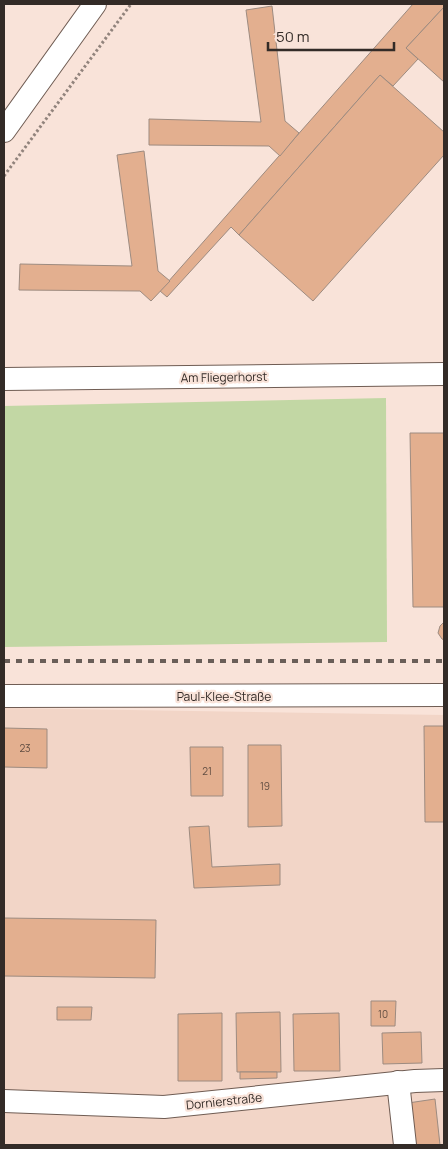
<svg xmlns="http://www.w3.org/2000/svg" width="448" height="1149" font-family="Manrope,sans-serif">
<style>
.built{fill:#f2d5c7}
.green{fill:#c2d7a4}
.building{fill:#e3af8f;stroke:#9d8b80}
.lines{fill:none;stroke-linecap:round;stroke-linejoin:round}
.minor-casing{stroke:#6f5c53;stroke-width:24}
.path{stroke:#91837c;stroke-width:3;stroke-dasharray:2.5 2.5;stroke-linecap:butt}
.minor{stroke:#fff;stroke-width:22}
.rail{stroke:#6a5e58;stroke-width:4;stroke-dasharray:6 6;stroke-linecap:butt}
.labels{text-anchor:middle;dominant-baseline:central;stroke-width:4.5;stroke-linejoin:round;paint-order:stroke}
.number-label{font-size:10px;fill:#5f4c41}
.street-label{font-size:12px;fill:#332b27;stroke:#f9e3d9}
</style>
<rect width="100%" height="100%" fill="#f9e3d9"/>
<polygon class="built" points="4,708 444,715 444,1145 4,1145"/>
<polygon class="green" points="386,398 387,642 4,647 4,406"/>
<g class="building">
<polygon points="413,4 444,4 444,7 406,48 418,59 393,86 380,75 239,235 231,227 167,297 160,291"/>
<polygon points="272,6 285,121 299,133 280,156 269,146 149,145 149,119 261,122 246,10"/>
<polygon points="444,7 444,82 406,48"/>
<polygon points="380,75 444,132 444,155 313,301 239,235"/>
<polygon points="144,151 158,271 170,281 151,301 140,291 19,290 20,264 132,266 117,155"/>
<polygon points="410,433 444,433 444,607 413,607"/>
<polygon points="444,622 444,640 442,639 438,633 440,626"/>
<polygon points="424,726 444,726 444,822 425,822"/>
<polygon points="4,728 47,729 47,768 4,767"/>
<polygon points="248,745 281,745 282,826 248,827"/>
<polygon points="190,747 223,747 223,796 191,796"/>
<polygon points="209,826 212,867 280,864 280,885 194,888 189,827"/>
<polygon points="4,918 156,920 155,978 4,976"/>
<polygon points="371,1001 396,1001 395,1026 371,1026"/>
<polygon points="57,1007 92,1007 91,1020 57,1020"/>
<polygon points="280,1012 281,1072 237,1072 236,1013"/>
<polygon points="222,1013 222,1081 178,1081 178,1014"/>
<polygon points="339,1013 340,1071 294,1071 293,1014"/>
<polygon points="421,1032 422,1063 383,1064 382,1033"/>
<polygon points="240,1072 277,1072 277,1078 240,1079"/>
<polygon points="435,1099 440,1145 413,1145 408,1103"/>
</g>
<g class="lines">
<g class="minor-casing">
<g id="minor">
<polyline points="4,131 95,4"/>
<polyline points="4,379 444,374"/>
<polyline points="4,696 444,695"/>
<polyline points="398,1082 405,1145"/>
<polyline points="4,1101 164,1107 415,1081 444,1080"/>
</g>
</g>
<polyline class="path" points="4,176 131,4"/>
<use href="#minor" class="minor"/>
<polyline class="rail" points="4,661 444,661"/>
</g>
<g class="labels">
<g class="number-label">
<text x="25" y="748">23</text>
<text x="207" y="771">21</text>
<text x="265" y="786">19</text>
<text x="383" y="1014">10</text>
</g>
<g class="street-label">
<text transform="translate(224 377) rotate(-1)">Am Fliegerhorst</text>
<text x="224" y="696">Paul-Klee-Straße</text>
<text transform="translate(224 1101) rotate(-6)">Dornierstraße</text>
</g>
</g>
<rect width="448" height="1149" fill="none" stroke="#332b27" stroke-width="10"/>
<path d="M268 42v8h126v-8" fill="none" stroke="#332b27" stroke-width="2.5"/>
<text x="276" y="42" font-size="15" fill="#332b27" stroke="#f9e3d9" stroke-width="4" paint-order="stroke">50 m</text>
</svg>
